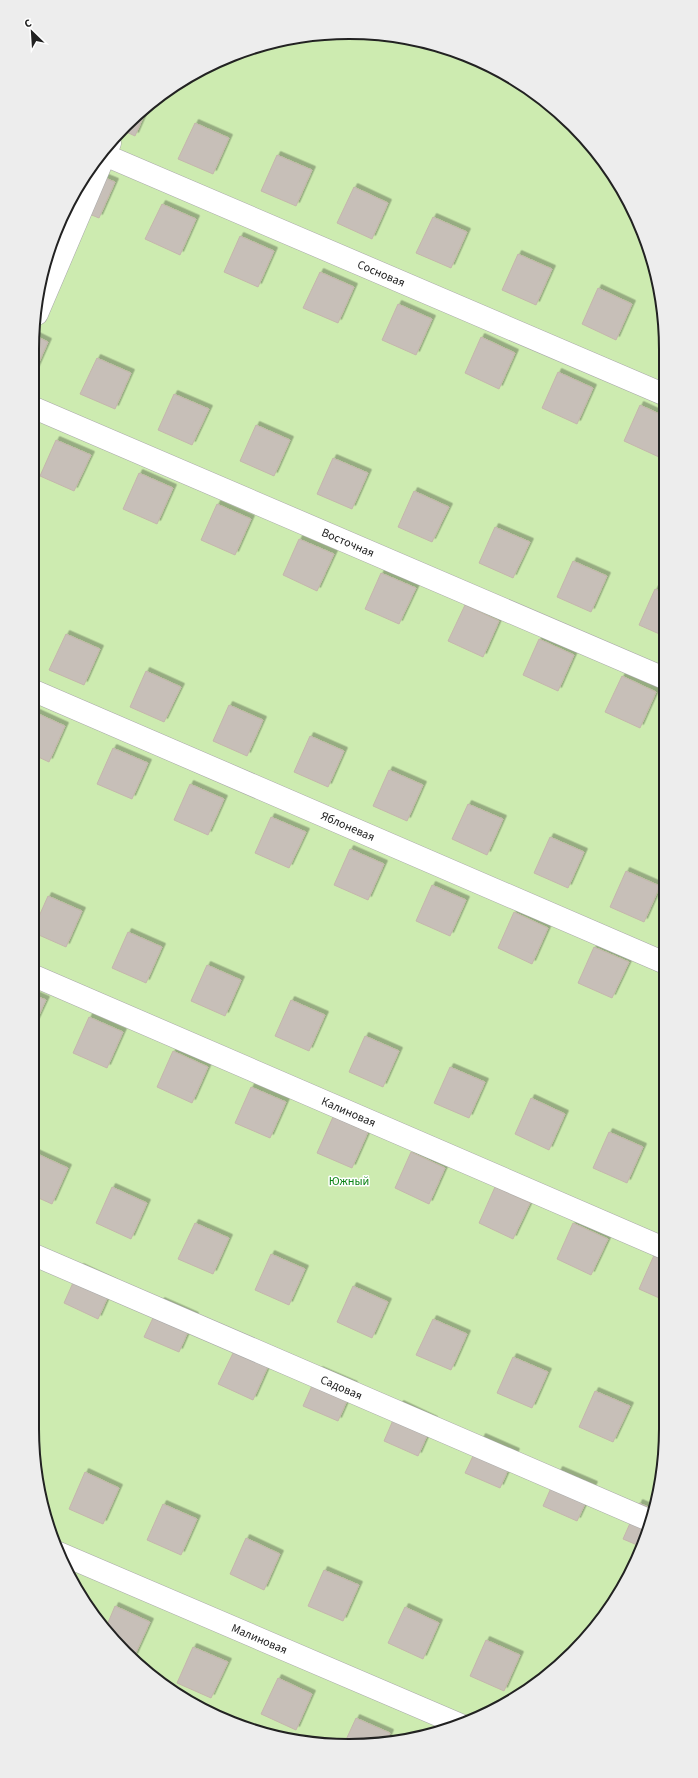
<svg xmlns="http://www.w3.org/2000/svg" width="698" height="1778" font-family="'Source Sans 3',sans-serif">
<style>
.grass{fill:#cdebb0}
.building{fill:#c7bfb8;stroke:#c4b6ab;filter:url(#shadow)}
.lines{fill:none;stroke-linecap:round;stroke-linejoin:round}
.minor-casing{stroke:#a9a9a9;stroke-width:23}
.minor{stroke:#fff;stroke-width:22}
.labels{text-anchor:middle;dominant-baseline:central;stroke-width:3;stroke-linejoin:round;paint-order:stroke}
.street-label{font-size:12px;fill:#222;stroke:#fff}
.park-label{font-size:12px;fill:#0c8416;stroke:#fff}
.rim{fill:none;stroke:#222;stroke-width:2}
</style>
<defs>
<filter id="shadow"><feDropShadow dx="3.5" dy="-3.5" stdDeviation="0" flood-color="#0004"/></filter>
</defs>
<rect width="100%" height="100%" fill="#f2efe9"/>
<polygon class="grass" points="370,33 431,43 525,85 587,140 633,209 663,307 666,1429 655,1511 633,1569 601,1622 525,1693 471,1722 411,1740 307,1743 247,1729 191,1704 111,1638 74,1587 49,1531 32,1429 32,349 43,267 65,209 98,156 140,111 191,74 247,49 308,35"/>
<g class="building">
<polygon points="149,104 135,136 122,130 140,111"/>
<polygon points="195,123 229,138 213,174 178,159"/>
<polygon points="277,155 312,170 296,206 261,191"/>
<polygon points="88,171 115,182 99,218 67,205"/>
<polygon points="354,187 388,203 372,239 337,223"/>
<polygon points="162,204 196,219 180,255 145,239"/>
<polygon points="433,217 467,232 451,268 416,253"/>
<polygon points="240,236 274,251 258,287 224,272"/>
<polygon points="518,254 552,269 536,305 502,290"/>
<polygon points="320,272 354,287 338,323 303,308"/>
<polygon points="598,288 632,304 616,340 582,324"/>
<polygon points="398,304 432,319 416,355 382,340"/>
<polygon points="34,335 48,342 32,378 32,349"/>
<polygon points="481,337 515,353 499,389 465,373"/>
<polygon points="97,358 131,373 115,409 80,394"/>
<polygon points="558,372 593,388 577,424 542,408"/>
<polygon points="174,394 209,409 192,445 158,430"/>
<polygon points="640,405 664,416 664,446 659,457 624,441"/>
<polygon points="256,425 290,440 274,476 240,461"/>
<polygon points="56,440 91,455 74,491 40,476"/>
<polygon points="333,458 368,473 352,509 317,494"/>
<polygon points="139,473 173,488 157,524 123,509"/>
<polygon points="414,491 449,507 432,542 398,527"/>
<polygon points="217,504 251,519 235,555 201,540"/>
<polygon points="495,527 530,542 513,578 479,563"/>
<polygon points="299,539 334,554 317,591 283,575"/>
<polygon points="573,561 607,576 591,612 557,597"/>
<polygon points="381,573 416,588 399,624 365,609"/>
<polygon points="655,589 664,593 664,636 639,625"/>
<polygon points="465,605 499,621 483,657 448,641"/>
<polygon points="66,634 100,649 84,685 49,670"/>
<polygon points="539,639 574,655 558,691 523,675"/>
<polygon points="146,671 181,687 164,722 130,707"/>
<polygon points="622,676 656,692 640,728 605,712"/>
<polygon points="229,705 263,720 247,756 213,741"/>
<polygon points="32,711 65,726 49,762 32,754"/>
<polygon points="310,736 344,751 328,787 294,772"/>
<polygon points="113,748 148,763 132,799 97,784"/>
<polygon points="389,770 423,785 407,821 373,806"/>
<polygon points="190,784 224,799 208,835 174,820"/>
<polygon points="468,804 503,819 487,855 452,839"/>
<polygon points="271,817 306,832 289,868 255,853"/>
<polygon points="550,837 584,852 568,888 534,873"/>
<polygon points="350,849 384,864 368,900 334,885"/>
<polygon points="626,871 660,886 644,922 610,907"/>
<polygon points="432,885 466,900 450,936 416,921"/>
<polygon points="48,896 82,911 66,947 32,932"/>
<polygon points="514,912 548,928 532,964 498,948"/>
<polygon points="128,932 162,947 146,983 112,968"/>
<polygon points="594,947 629,962 612,998 578,983"/>
<polygon points="207,965 241,980 225,1016 191,1001"/>
<polygon points="32,994 46,1000 32,1030"/>
<polygon points="291,1000 325,1015 309,1051 275,1036"/>
<polygon points="89,1017 123,1032 107,1068 73,1053"/>
<polygon points="365,1036 399,1051 383,1087 349,1072"/>
<polygon points="173,1051 208,1067 192,1103 157,1087"/>
<polygon points="450,1067 485,1082 469,1118 434,1103"/>
<polygon points="251,1087 286,1102 270,1138 235,1123"/>
<polygon points="531,1098 565,1114 549,1150 515,1134"/>
<polygon points="333,1117 368,1132 352,1168 317,1153"/>
<polygon points="609,1132 643,1147 627,1183 593,1168"/>
<polygon points="33,1152 68,1168 52,1204 32,1195 32,1156"/>
<polygon points="411,1152 445,1168 429,1204 395,1188"/>
<polygon points="112,1187 147,1203 131,1239 96,1223"/>
<polygon points="495,1187 530,1203 513,1239 479,1223"/>
<polygon points="195,1223 229,1238 213,1274 178,1259"/>
<polygon points="573,1223 608,1239 591,1275 557,1259"/>
<polygon points="655,1253 666,1257 666,1301 639,1289"/>
<polygon points="271,1254 305,1269 289,1305 255,1290"/>
<polygon points="80,1267 114,1283 98,1319 64,1303"/>
<polygon points="353,1286 388,1302 372,1338 337,1322"/>
<polygon points="161,1301 195,1316 179,1352 144,1337"/>
<polygon points="433,1319 467,1334 451,1370 416,1355"/>
<polygon points="235,1349 269,1364 253,1400 218,1384"/>
<polygon points="513,1357 548,1372 532,1408 497,1393"/>
<polygon points="319,1370 354,1385 338,1421 303,1406"/>
<polygon points="595,1391 630,1406 613,1442 579,1427"/>
<polygon points="400,1404 434,1420 418,1456 384,1441"/>
<polygon points="482,1437 516,1452 500,1488 465,1473"/>
<polygon points="559,1470 594,1485 577,1521 543,1506"/>
<polygon points="85,1472 119,1488 103,1524 69,1509"/>
<polygon points="639,1503 655,1510 642,1547 623,1539"/>
<polygon points="163,1504 197,1519 181,1555 147,1540"/>
<polygon points="246,1538 280,1554 264,1590 230,1574"/>
<polygon points="324,1570 359,1585 343,1621 308,1606"/>
<polygon points="115,1606 150,1622 134,1657 111,1638 105,1630"/>
<polygon points="405,1607 439,1623 423,1659 388,1643"/>
<polygon points="486,1640 520,1655 504,1691 470,1676"/>
<polygon points="193,1647 228,1662 211,1698 177,1683"/>
<polygon points="278,1678 312,1694 296,1730 261,1714"/>
<polygon points="356,1718 390,1733 387,1741 345,1742"/>
</g>
<g class="lines">
<g class="minor-casing">
<g id="minor">
<path id="s1" d="M 100,153 L 663,394"/>
<polyline points="37,314 110,143"/>
<path id="s2" d="M 32,407 L 664,678"/>
<path id="s3" d="M 32,690 L 665,963"/>
<path id="s4" d="M 32,975 L 666,1249"/>
<path id="s5" d="M 32,1254 L 651,1521"/>
<path id="s6" d="M 59,1553 L 461,1725"/>
</g>
</g>
<use href="#minor" class="minor"/>
</g>
<g class="labels">
<g class="street-label">
<text stroke="none"><textPath href="#s1" startOffset="306">Сосновая</textPath></text>
<text stroke="none"><textPath href="#s2" startOffset="344">Восточная</textPath></text>
<text stroke="none"><textPath href="#s3" startOffset="344">Яблоневая</textPath></text>
<text stroke="none"><textPath href="#s4" startOffset="345">Калиновая</textPath></text>
<text stroke="none"><textPath href="#s5" startOffset="337">Садовая</textPath></text>
<text stroke="none"><textPath href="#s6" startOffset="218">Малиновая</textPath></text>
</g>
<g class="park-label">
<text x="349" y="1181">Южный</text>
</g>
</g>
<path d="M0 0H698V1778H0ZM349 39H349A310 310 0 0 1 659 349V1429A310 310 0 0 1 349 1739H349A310 310 0 0 1 39 1429V349A310 310 0 0 1 349 39Z" fill="#ededed" fill-rule="evenodd"/>
<path class="rim" d="M349 39H349A310 310 0 0 1 659 349V1429A310 310 0 0 1 349 1739H349A310 310 0 0 1 39 1429V349A310 310 0 0 1 349 39Z"/>
<g transform="translate(32 32) rotate(335)" stroke="#ffffff" stroke-width="3" paint-order="stroke">
<path d="M0-3L7 15L0 10L-7 15Z" fill="#222222"/>
<text y="-6" font-size="11" font-weight="bold" text-anchor="middle" fill="#222222">С</text>
</g>
</svg>
